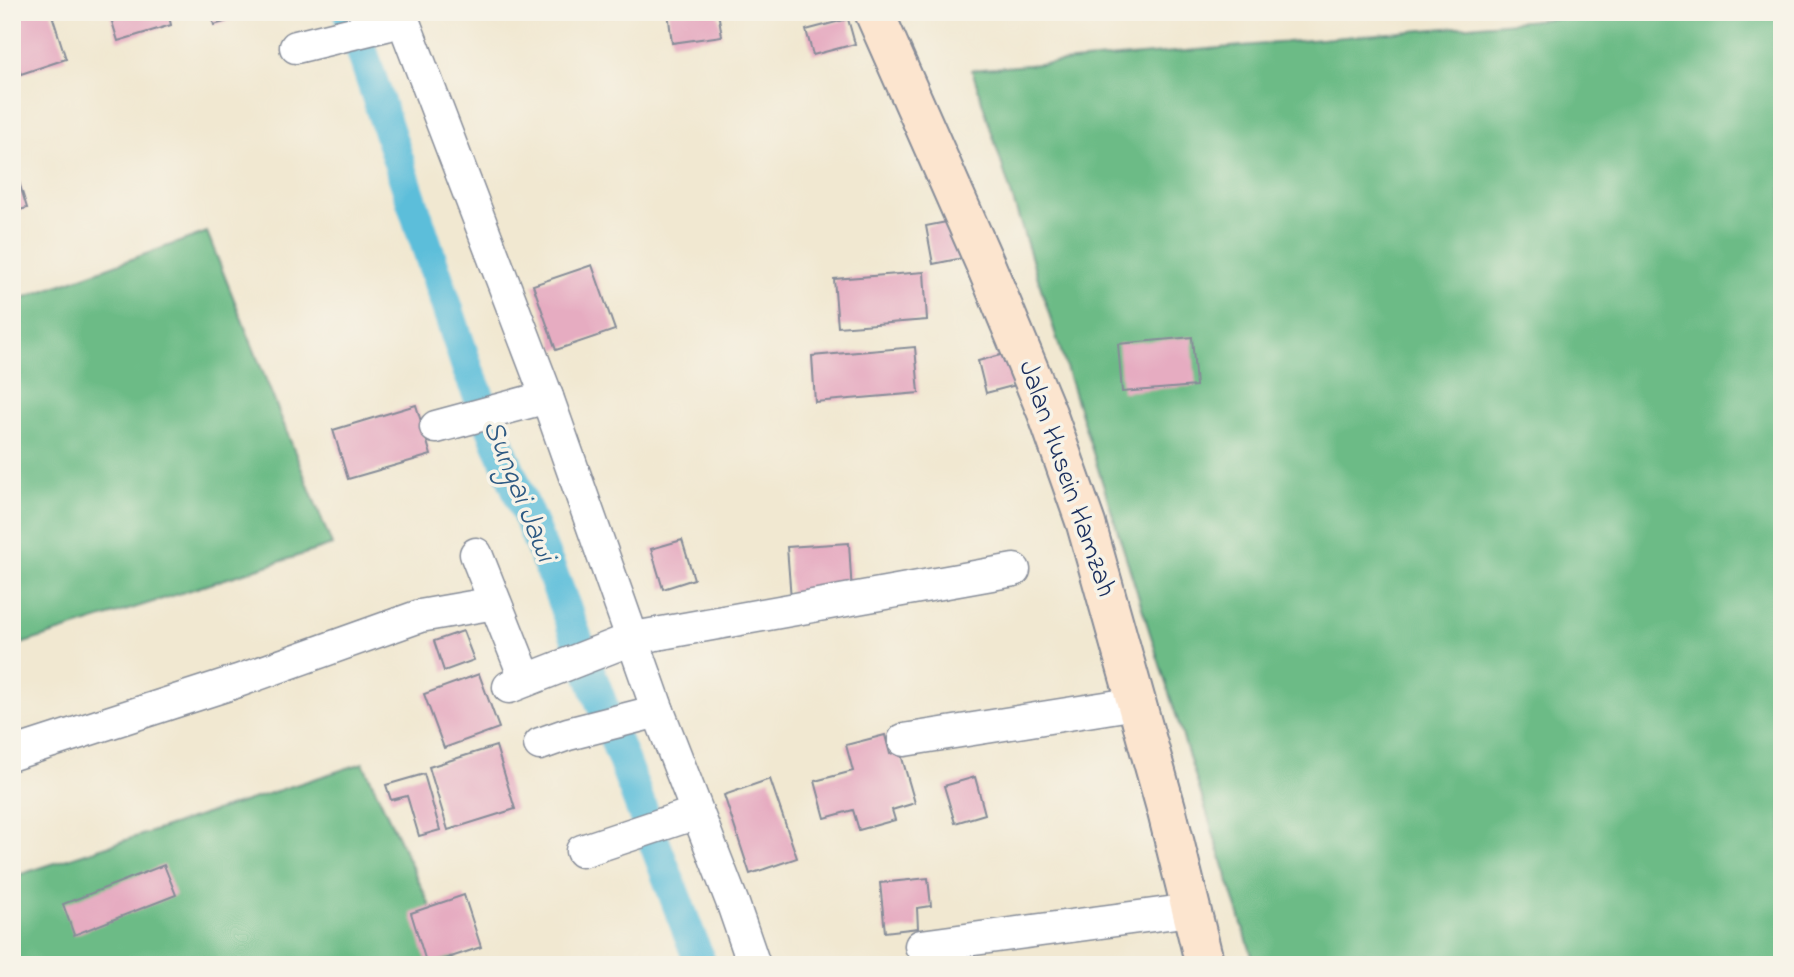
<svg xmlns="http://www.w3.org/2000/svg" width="1794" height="977" font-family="'Indie Flower',sans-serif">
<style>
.forest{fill:#6cbb86;stroke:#447572;stroke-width:2}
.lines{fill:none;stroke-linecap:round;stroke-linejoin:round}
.canal{stroke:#5cbeda;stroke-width:32}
.building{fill:#e6acc1}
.street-casing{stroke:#868c98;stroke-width:35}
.secondary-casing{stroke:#868c98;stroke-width:42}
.street{stroke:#fff;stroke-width:32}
.secondary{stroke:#fce5cf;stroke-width:38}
.labels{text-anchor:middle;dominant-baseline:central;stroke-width:7;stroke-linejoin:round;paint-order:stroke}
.street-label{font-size:28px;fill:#1b2f5e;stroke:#f7f3e8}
.water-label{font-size:30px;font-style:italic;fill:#2e5a83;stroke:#f7f3e8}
</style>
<rect width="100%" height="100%" fill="#f7f3e8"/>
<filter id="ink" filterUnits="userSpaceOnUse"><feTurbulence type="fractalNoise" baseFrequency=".0143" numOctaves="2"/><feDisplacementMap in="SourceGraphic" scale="14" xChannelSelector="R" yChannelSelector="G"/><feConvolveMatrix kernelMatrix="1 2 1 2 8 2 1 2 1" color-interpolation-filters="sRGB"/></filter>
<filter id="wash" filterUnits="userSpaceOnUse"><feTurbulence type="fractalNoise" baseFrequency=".00686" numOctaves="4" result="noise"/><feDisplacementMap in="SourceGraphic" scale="28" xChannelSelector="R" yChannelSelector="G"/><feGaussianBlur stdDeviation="1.57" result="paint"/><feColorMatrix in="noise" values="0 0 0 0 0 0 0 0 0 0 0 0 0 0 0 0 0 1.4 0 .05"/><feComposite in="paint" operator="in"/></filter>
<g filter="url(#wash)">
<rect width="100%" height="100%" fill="#f1e8d1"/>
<g class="forest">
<polygon points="1626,12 1782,12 1782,965 1255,965 972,70"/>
<polygon points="207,232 332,545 12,647 12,302"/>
<polygon points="363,763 458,965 12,965 12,877"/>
</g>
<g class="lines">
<polyline class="canal" points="349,12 468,370 555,581 701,965"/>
</g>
<g id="blocks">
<g class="building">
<polygon points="12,12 51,12 66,59 21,74 12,51"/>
<polygon points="109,12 168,12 171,25 118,41"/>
<polygon points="210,12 255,12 255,13 214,25"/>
<polygon points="668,12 718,12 722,36 672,43"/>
<polygon points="848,19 855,44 813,55 806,30"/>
<polygon points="12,159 27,208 12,212"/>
<polygon points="962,219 968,257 933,264 926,226"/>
<polygon points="592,265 615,330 556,350 533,285"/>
<polygon points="924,272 927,320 838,327 834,279"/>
<polygon points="1192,337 1196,386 1122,392 1118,344"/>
<polygon points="915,347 919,393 815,402 812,356"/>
<polygon points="1008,353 1016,385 986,393 978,361"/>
<polygon points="416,405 431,455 348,479 333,430"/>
<polygon points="682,540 694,579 663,589 651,549"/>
<polygon points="849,543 852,594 791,599 787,547"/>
<polygon points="463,631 474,660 444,671 434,641"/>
<polygon points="479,674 499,728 444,748 424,694"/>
<polygon points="885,735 890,754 900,751 915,803 892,810 895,820 859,830 853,810 825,818 815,781 853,771 846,745"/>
<polygon points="496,746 515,809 448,830 429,767"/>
<polygon points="424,774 440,830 419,836 407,796 391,800 386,785"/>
<polygon points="975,777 985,814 955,823 944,786"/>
<polygon points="770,779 797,858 750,874 724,795"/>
<polygon points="164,865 176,895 74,935 63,904"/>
<polygon points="928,878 931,906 917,908 918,928 885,932 880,883"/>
<polygon points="464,895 481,947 427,965 411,913"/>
</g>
</g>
</g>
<g filter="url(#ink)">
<use href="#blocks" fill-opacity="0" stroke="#868c98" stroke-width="2"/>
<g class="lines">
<g class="street-casing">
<g id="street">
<polyline points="400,12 547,397 658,711 733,904 754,965"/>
<polyline points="296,47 386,25 402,18"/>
<polyline points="436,427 547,397"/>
<polyline points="476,554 526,680"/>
<polyline points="509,687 634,638 1014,570"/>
<polyline points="904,740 1137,703"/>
<polyline points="540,744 568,734 658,711"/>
<polyline points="12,754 238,681 420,616 495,603"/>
<polyline points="582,851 681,818 698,815"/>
<polyline points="921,946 1191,910"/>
</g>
</g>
<g class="secondary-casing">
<polyline id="secondary" points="874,12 986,266 1047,413 1086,524 1166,808 1205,965"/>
</g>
<use href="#street" class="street"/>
<use href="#secondary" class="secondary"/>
</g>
</g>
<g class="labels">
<g class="street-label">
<text transform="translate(1066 479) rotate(71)">Jalan Husein Hamzah</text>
</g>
<g class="water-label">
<text transform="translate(518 491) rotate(68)">Sungai Jawi</text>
</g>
</g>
<rect width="1794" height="977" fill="none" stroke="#f7f3e8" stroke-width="42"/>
</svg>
